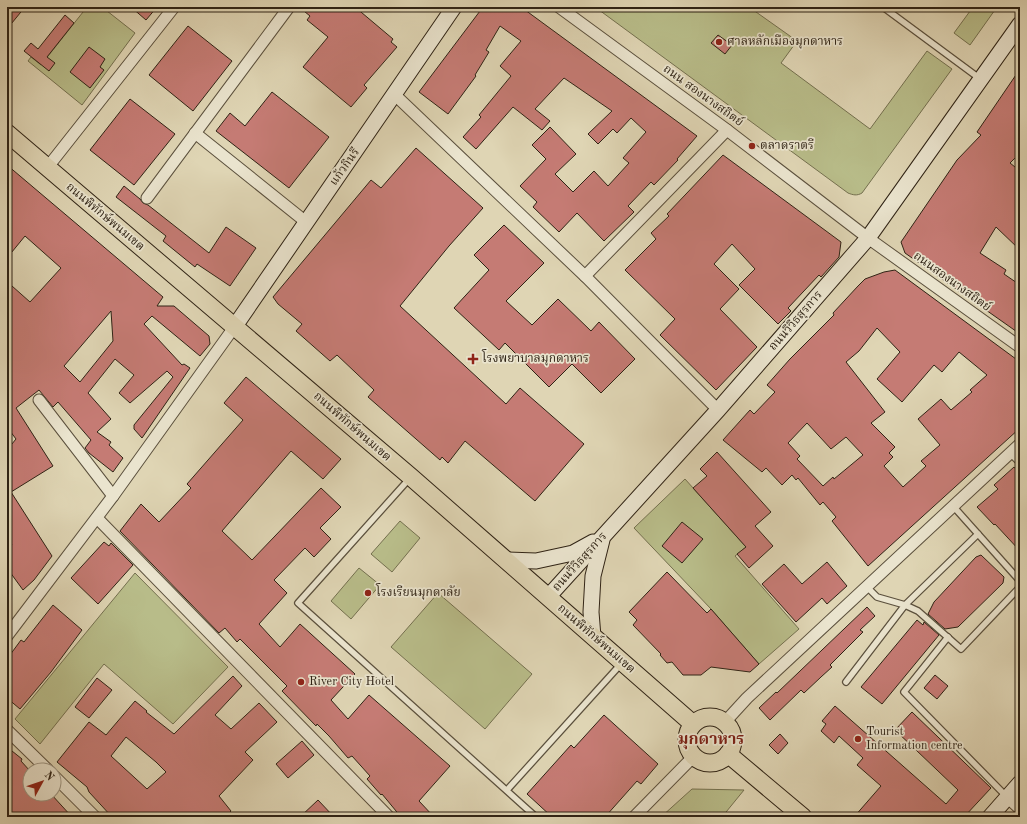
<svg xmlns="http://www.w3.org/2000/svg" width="1027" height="824" font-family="'Old Standard TT','Noto Serif Thai',serif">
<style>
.green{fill:#b8bc89;stroke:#74704f}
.building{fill:#c57b74;stroke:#2f2315;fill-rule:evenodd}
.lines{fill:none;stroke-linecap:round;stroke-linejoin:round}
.lane-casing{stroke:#5b503d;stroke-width:8}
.street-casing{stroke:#5b503d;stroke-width:13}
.secondary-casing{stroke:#2f2315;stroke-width:17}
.primary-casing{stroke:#2f2315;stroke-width:19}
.lane{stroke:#eae4ce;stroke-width:5.5}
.street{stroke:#eae4ce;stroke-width:11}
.secondary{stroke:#eae4ce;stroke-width:15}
.primary{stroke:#dfd5b4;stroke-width:17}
.poi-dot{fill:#8f2418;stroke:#eae4ce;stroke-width:1.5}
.labels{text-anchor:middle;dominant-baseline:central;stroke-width:3.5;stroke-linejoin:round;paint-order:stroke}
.poi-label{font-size:12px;fill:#2f2315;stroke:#eae4ce;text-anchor:start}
.street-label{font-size:12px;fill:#2f2315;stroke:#eae4ce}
.district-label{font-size:16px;font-weight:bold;fill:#7a1f14;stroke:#eae4ce}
</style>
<rect width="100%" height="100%" fill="#dfd5b4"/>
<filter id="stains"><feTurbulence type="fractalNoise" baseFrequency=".005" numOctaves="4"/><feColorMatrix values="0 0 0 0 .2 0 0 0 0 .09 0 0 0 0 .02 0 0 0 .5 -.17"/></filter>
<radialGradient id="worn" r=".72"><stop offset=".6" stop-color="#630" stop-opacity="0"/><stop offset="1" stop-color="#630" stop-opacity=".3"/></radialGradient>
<g class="green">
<polygon points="87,7 102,7 135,33 82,105 28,61 31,57 41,65"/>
<path d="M 595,7 L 749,7 L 797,41 L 781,63 L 870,129 L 927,51 L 952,69 L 862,193 C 857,196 853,195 848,193 Z"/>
<polygon points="973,7 997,7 970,45 954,33"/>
<polygon points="685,479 746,547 735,556 799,629 759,664 711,609 634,528"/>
<polygon points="400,521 420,538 392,572 371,554"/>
<polygon points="359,568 380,585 351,619 331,601"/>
<polygon points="135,573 228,667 173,724 104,664 40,744 15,719"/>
<polygon points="438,593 532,674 485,729 391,647"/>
<polygon points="692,789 744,790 722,817 661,817"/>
</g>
<g class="building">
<polygon points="7,7 25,7 7,29"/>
<polygon points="131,7 157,7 146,20"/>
<polygon points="299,7 355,7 393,39 391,42 397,47 364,85 367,88 351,107 303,67 328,37 307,20 310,16"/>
<polygon points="483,7 521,7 697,136 677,159 678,160 654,185 651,182 628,206 634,212 604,241 577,213 559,232 533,207 537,202 520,186 546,159 532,145 550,127 576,154 555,174 573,192 594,171 608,186 629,163 623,158 646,132 631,118 617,133 613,129 598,144 588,134 612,111 564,78 535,109 550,121 542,130 513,107 476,149 463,137 481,117 479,115 511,76 500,66 521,41 500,26 486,50 489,52 475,75 476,76 448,114 419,92"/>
<polygon points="65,15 74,23 47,57 55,63 49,71 24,51 31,43 38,49"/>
<polygon points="188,26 232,61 193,111 149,75"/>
<polygon points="718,35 732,45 725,54 711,43"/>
<polygon points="89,47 105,59 100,67 104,70 90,88 70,72"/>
<polygon points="1020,69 1020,153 1010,163 1020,171 1020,250 996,227 980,253 1006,270 1004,274 1020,285 1020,334 905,253 901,242 957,160 981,135 977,132"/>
<polygon points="272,92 329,137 289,188 216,131 230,113 245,126"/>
<polygon points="130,99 175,134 134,185 90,150"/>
<polygon points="416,148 483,208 449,246 400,306 506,404 520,388 584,444 535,501 465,441 448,463 442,457 440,460 368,397 374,390 337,355 330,361 296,331 302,324 278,304 273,297 371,180 381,188"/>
<polygon points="723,155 841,242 839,257 821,277 819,275 788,308 791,311 778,324 739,285 755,269 732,244 714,264 739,289 720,309 757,347 716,390 660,335 675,319 625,270 656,239 651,233 669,216 667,214"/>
<path d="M 7,165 L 163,297 L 157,306 L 174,306 L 209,336 L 210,344 L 200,356 L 152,316 L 144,324 L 182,365 L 184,364 L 190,368 L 142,438 L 134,429 L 134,425 L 173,377 L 167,371 L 130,403 L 119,393 L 134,375 L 115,359 L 88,393 L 111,419 L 97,432 L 111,442 L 109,445 L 123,458 L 113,472 L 89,453 L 85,448 L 91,440 L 58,402 L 53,407 L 39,390 L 16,408 L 53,466 L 11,492 L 52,556 L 34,580 L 23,590 L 7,568 L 7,549 L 12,545 L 7,538 L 7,450 L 16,439 L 7,427 L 7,291 L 12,286 L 30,302 L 61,268 L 25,236 L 7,258 ZM 111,311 L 113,341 L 80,382 L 64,366 Z"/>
<polygon points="124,186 140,199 143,203 148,205 209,253 226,227 256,248 230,286 197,264 195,267 163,241 166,236 116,197"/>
<polygon points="504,225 544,263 506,301 532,325 558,299 591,331 599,322 635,359 601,393 572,364 549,387 505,343 499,350 454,308 489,270 474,255"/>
<path d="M 895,270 L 1020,362 L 1020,428 L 868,566 L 832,521 L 836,517 L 823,502 L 820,505 L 798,478 L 796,480 L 792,475 L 782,485 L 766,468 L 762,472 L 723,440 L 750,410 L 754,414 L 775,392 L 767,385 L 790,359 L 834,315 L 833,313 L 858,286 L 865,279 L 884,272 ZM 877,328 L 900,352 L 877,379 L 902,402 L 934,365 L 942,372 L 959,352 L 987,375 L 970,390 L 972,392 L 951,410 L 941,399 L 918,419 L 940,445 L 921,461 L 926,466 L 903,487 L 884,466 L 893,457 L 889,453 L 895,447 L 871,423 L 885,412 L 846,362 L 859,351 ZM 807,423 L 831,449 L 846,437 L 863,455 L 834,479 L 833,477 L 823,486 L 797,459 L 800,456 L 788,443 Z"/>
<polygon points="246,377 341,459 323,479 291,451 222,531 252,560 321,488 341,507 320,528 331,539 314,557 305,548 274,580 287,593 259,624 280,647 300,624 355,674 331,700 348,719 369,695 450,766 419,801 434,817 401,817 382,794 381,795 367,779 370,776 352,756 348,758 329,736 317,724 316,726 282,691 287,686 240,639 237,642 225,628 219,633 120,531 141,504 159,522 191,488 187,484 243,420 224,403"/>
<polygon points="717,452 771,512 755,526 773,546 749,568 737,554 746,547 693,488 707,476 700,469"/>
<polygon points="1014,467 1020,474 1020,551 995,524 994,525 977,507 998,489 994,485"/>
<polygon points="682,522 703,539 682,563 662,546"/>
<polygon points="104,542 109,546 111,543 133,565 98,604 71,578"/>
<polygon points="981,555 1004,577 1003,583 958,627 945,629 928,614 934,602 976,557"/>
<polygon points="827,562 847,586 827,604 822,598 796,622 762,584 784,564 802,584"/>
<polygon points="667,572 707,613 711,609 759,664 750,672 711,667 701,675 683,675 672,662 667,663 660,655 661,654 633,625 637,620 629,612"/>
<polygon points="53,605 82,630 51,672 20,709 7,698 7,659 21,640 24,642"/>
<polygon points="867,607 875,616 860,630 863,632 830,665 832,667 821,677 804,693 801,690 770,720 759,708 776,692 777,693"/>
<polygon points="917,620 923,625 924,622 939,635 882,704 861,687"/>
<polygon points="935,675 948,686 937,699 924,688"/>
<path d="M 233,676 L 242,686 L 215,715 L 231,729 L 259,703 L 277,722 L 245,752 L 253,760 L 219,796 L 231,811 L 225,817 L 112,817 L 89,792 L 87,787 L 57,762 L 89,722 L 106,735 L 135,701 L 147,711 L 146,712 L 174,734 ZM 126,737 L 156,762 L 166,772 L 147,789 L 111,756 Z"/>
<polygon points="97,678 112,690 89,718 75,707"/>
<polygon points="835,706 946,804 958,790 895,730 912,712 991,788 964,817 854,817 881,786 857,765 863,758 839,736 834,743 821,731 826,724 822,721"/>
<polygon points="604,715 658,764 641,784 637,781 605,817 552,817 527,794 571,745 574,748"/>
<polygon points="780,734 788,743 778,754 769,745"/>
<polygon points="302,741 314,755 288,778 276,764"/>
<polygon points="7,747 22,759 21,761 30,771 30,794 51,794 72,817 11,817 7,812"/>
<polygon points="318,800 334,817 300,817"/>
</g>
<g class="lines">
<g class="lane-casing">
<g id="lane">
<polyline points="883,7 979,78"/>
<polyline points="1010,453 1020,463"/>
<polyline points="410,478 298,603 536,817"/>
<polyline points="953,506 1020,581"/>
<polyline points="867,587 877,597 905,605 918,611 961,649 1020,587"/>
<polyline points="948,637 904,692 1007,797"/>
<polyline points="846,682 905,605 978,534"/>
<polyline points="507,790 621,664"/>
</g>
</g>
<g class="street-casing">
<g id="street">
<polyline points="559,7 727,130 868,238 1020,347"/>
<polyline points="394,94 585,276 718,410"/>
<polyline points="195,133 306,222"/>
<polyline points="47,168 174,7"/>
<polyline points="147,198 289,7"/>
<polyline points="585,276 727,130"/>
<polyline points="39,400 113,496"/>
<polyline points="97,518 389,817"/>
<polyline points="7,636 113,496 235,326"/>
<polyline points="725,722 747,698 1020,444"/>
<polyline points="7,730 48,770"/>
<polyline points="54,776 95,817"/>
<polyline points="1007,797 1020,809"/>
<polyline points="634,817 694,756"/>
</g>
</g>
<g class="secondary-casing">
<g id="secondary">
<polyline points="235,326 454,7"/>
<polyline points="507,560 536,561 573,553 593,542"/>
<polyline points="548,597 718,410 868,238 1020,24"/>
<polyline points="593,637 591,612 593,576 602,540"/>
<polyline points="990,817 1020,783"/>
</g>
</g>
<g class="primary-casing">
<g id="primary">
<polyline points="7,133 411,477 693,724"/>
<circle cx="710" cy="740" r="23"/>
<polyline points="728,754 803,817"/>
</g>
</g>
<use href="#lane" class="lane"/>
<use href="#street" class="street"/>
<use href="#secondary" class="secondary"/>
<use href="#primary" class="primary"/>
</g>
<g class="poi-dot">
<circle cx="719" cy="42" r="4"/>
<circle cx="752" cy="146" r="4"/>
<path d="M471 353h4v4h4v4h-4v4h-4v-4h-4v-4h4z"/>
<circle cx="368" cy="593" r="4"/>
<circle cx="301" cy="682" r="4"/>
<circle cx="858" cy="739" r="4"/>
</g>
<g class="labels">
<g class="poi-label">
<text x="727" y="42">ศาลหลักเมืองมุกดาหาร</text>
<text x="760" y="146">ตลาดราตรี</text>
<text x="482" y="359">โรงพยาบาลมุกดาหาร</text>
<text x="376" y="593">โรงเรียนมุกดาลัย</text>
<text x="309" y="682">River City Hotel</text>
<text x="866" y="732">Tourist<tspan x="866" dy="14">Information centre</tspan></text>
</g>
<g class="street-label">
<text transform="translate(703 96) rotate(36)">ถนน สองนางสถิตย์</text>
<text transform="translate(345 167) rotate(-55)">แก้วกินรี</text>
<text transform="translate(105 217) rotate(40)">ถนนพิทักษ์พนมเขต</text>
<text transform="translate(952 282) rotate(36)">ถนนสองนางสถิตย์</text>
<text transform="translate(796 321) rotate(-49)">ถนนวิวิธสุรการ</text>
<text transform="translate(352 427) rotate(41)">ถนนพิทักษ์พนมเขต</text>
<text transform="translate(580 562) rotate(-48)">ถนนวิวิธสุรการ</text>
<text transform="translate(596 639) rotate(41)">ถนนพิทักษ์พนมเขต</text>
</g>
<g class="district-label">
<text x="711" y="740">มุกดาหาร</text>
</g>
</g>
<rect width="1027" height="824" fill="none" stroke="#dfd5b4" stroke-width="24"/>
<rect x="8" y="8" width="1011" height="808" fill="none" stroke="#2f2315" stroke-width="2"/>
<rect x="12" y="12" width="1003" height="800" fill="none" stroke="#2f2315"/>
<g transform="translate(42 782) rotate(50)"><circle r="19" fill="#eae4ce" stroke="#9f9784"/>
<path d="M0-3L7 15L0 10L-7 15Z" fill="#8f2418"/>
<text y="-6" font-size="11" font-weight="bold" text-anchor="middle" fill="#2f2315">N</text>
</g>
<rect width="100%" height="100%" filter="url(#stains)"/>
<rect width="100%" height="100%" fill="url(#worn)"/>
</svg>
